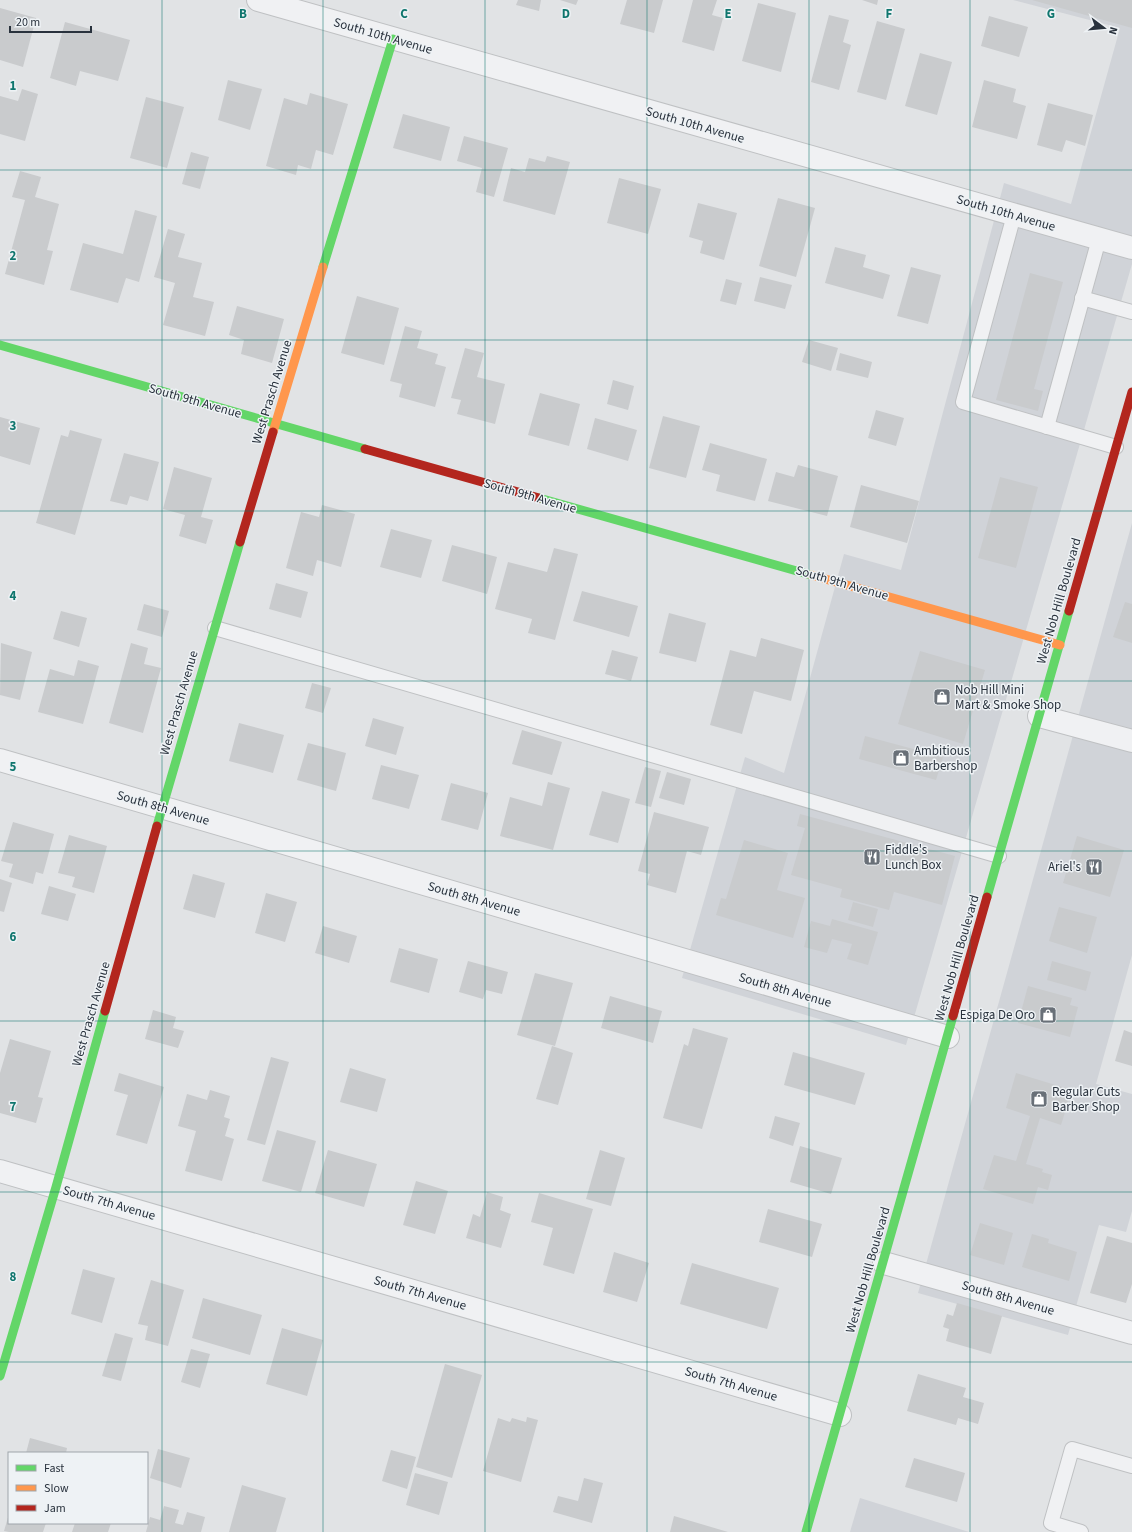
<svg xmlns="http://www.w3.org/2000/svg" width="1132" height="1532" font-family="'Source Sans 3',sans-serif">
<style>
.built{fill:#d0d3d8}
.building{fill:#c9cbcd}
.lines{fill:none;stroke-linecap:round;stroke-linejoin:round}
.lane-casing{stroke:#bfc1c3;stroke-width:16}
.street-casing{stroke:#bfc1c3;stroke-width:24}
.lane{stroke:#f0f1f3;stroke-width:14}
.street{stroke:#f0f1f3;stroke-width:22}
.fast{stroke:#63d668;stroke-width:9}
.slow{stroke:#ff974d;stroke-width:9}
.jam{stroke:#b3261e;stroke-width:9}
.grid{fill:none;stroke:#0f766e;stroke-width:1;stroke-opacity:0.55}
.labels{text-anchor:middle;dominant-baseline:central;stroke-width:3;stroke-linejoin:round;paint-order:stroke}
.street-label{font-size:13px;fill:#29323d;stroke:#eef2f5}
.poi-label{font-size:13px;fill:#29323d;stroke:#eef2f5;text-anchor:start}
.grid-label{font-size:13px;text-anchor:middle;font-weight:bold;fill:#0f766e;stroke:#eef2f5;stroke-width:3;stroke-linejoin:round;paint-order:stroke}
</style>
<rect width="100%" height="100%" fill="#e1e3e5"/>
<g class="built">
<polygon points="1013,0 1132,0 1132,264 906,1045 682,978 745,757 784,773 844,554 901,570 1004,183 1071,204 1120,28"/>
<polygon points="1132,523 1132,955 1096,1084 1132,1094 1132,1211 1126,1232 1099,1225 1068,1335 918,1293"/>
<polygon points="860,1498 969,1532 850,1532"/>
</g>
<g class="building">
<polygon points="518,0 541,0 539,11 516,5"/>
<polygon points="560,0 578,0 576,5"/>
<polygon points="627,0 663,0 654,33 620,24"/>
<polygon points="693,0 717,0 712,15 723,18 714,51 682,42"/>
<polygon points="862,0 878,0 877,5"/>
<polygon points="1032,0 1132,0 1132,28"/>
<polygon points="758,3 796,13 781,72 742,61"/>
<polygon points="0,8 36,18 23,67 0,60"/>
<polygon points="829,15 849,20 843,42 851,45 839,90 811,82"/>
<polygon points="989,16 1028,27 1019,57 981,46"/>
<polygon points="877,21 905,29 886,100 857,92"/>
<polygon points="65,22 130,40 118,81 80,71 76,86 50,78"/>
<polygon points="920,53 952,62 937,115 905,106"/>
<polygon points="228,80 262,89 250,130 218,120"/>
<polygon points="984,80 1016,89 1013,102 1026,106 1017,139 972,127"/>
<polygon points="22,89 38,94 25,141 0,134 0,96 18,101"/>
<polygon points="310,93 348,104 333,155 316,150 311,169 298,165 296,175 266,166 284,98 307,105"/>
<polygon points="146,97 184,107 167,168 130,158"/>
<polygon points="1048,103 1093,115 1085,146 1066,140 1062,152 1037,145"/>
<polygon points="403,114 450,127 441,161 393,148"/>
<polygon points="464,136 508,148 494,197 476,192 482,168 457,161"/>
<polygon points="191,152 209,157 200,189 182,184"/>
<polygon points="547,156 570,162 555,215 503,201 511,168 525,172 529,158 545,162"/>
<polygon points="20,171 41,177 35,197 59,204 47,250 53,251 44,285 5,274 25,200 12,197"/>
<polygon points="619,178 661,189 648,234 607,223"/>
<polygon points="778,198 815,208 796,277 759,266"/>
<polygon points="698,203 737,213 724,260 700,253 703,241 689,237"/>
<polygon points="135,210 157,216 139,282 126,278 118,303 70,290 83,243 123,254"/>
<polygon points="168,229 185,234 178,257 202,263 193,297 214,302 205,336 163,325 175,283 154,277"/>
<polygon points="835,247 866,255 863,267 890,275 883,299 825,283"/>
<polygon points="911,267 941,275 928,324 897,316"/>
<polygon points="1030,273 1063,282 1034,389 1043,391 1038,411 996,400"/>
<polygon points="760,277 792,285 785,309 754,301"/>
<polygon points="726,279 742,283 736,305 720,301"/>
<polygon points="357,296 399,308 384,365 341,353"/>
<polygon points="237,306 284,319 272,363 241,354 244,340 229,335"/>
<polygon points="405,326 422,331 417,348 438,354 435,364 446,367 435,407 399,397 402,384 390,381"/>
<polygon points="809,340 838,348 831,371 802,362"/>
<polygon points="465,348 484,353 477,377 505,384 495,424 457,414 461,400 451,398"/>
<polygon points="840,353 872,362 868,378 836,370"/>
<polygon points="613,380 634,386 628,410 607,404"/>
<polygon points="540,393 580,404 569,446 528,435"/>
<polygon points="876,410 904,418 896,446 868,438"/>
<polygon points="663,416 700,426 686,478 649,468"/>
<polygon points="0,417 40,428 30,465 0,456"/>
<polygon points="595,418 637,430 628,461 587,449"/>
<polygon points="70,430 102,439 75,535 36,523 61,435 68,437"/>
<polygon points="710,443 767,459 755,501 716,491 720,475 702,470"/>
<polygon points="124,453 159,462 148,501 130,496 127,505 110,501"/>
<polygon points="798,465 838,476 827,516 768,501 776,472 794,477"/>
<polygon points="174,467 212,478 201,517 213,520 206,544 179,536 185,515 163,509"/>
<polygon points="1000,477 1038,487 1016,568 978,558"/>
<polygon points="861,485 919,501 907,543 850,527"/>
<polygon points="322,505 355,514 341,567 317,560 313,576 286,568 301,512 319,517"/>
<polygon points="391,529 432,540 421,578 380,567"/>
<polygon points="452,545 497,557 487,594 442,581"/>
<polygon points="554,548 578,554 555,640 528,633 532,619 495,609 508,562 547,572"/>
<polygon points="276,583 308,592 301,618 269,609"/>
<polygon points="582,591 638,606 629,637 573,621"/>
<polygon points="1125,602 1132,604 1132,643 1113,637"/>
<polygon points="144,604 169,611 162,637 137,630"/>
<polygon points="61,611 87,618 79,647 53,639"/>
<polygon points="669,613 706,623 696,662 659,653"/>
<polygon points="761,638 804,650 791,701 754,691 742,734 710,725 730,650 756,657"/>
<polygon points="1,643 32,652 20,700 0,695"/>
<polygon points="131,643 148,648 144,664 161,668 143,733 109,723"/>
<polygon points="612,650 638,657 631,681 605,674"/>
<polygon points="920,651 985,670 963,744 898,724"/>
<polygon points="78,660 99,666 83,724 38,712 50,669 74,676"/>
<polygon points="312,683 331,688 323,713 305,708"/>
<polygon points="373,718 404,727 396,755 365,746"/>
<polygon points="239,723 284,735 273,773 229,761"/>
<polygon points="522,730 562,742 552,775 512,764"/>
<polygon points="865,736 943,757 936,780 859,759"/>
<polygon points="308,743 346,753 336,791 297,780"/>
<polygon points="381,765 419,775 409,809 372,799"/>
<polygon points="645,767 661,771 651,807 635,803"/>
<polygon points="667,772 691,779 684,805 659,798"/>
<polygon points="548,782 570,788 553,850 500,836 510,797 542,806"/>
<polygon points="451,783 488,793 478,830 441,820"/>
<polygon points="602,791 630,799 618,843 589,835"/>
<polygon points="654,812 709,827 701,855 687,851 676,893 647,885 650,874 638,871"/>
<polygon points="800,814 955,856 942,905 894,892 889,910 840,897 842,889 791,875 805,828 797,826"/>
<polygon points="13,822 54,834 43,874 36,872 33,884 9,877 13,864 1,861"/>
<polygon points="69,835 107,846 94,893 72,887 75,877 58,873"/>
<polygon points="1077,836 1124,850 1110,897 1063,883"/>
<polygon points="744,840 788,853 777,890 805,898 793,938 716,915 721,898 726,899"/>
<polygon points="193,874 225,883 215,918 183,909"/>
<polygon points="0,879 12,883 4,912 0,911"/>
<polygon points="49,886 76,894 68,921 41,914"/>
<polygon points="266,893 297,902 285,942 255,933"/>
<polygon points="853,902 878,909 873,927 848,920"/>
<polygon points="1059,907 1097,917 1087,953 1049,941"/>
<polygon points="832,919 878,932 868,965 847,959 852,944 832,939 827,953 804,947 811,921 830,926"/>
<polygon points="323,926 357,936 349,963 315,953"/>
<polygon points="399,948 438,959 429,993 390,982"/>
<polygon points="468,961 508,972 502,994 486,990 483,999 459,992"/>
<polygon points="1052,961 1091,972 1086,991 1047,980"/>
<polygon points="535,973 573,983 555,1046 517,1035"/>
<polygon points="1028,986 1072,998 1070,1005 1078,1007 1070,1037 1018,1023"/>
<polygon points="610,996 662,1011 653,1043 601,1028"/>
<polygon points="153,1010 176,1017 173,1028 184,1031 178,1048 145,1039"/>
<polygon points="693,1028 728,1038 702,1129 663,1118 684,1044 688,1046"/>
<polygon points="1124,1030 1132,1033 1132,1066 1115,1061"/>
<polygon points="10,1039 51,1051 38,1097 43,1098 36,1123 0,1113 0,1073"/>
<polygon points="552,1046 573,1053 558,1105 536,1099"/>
<polygon points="793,1052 865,1073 855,1105 784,1085"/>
<polygon points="271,1057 289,1062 265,1145 247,1140"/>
<polygon points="350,1068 386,1079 377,1112 340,1102"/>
<polygon points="119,1073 164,1087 147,1144 116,1135 128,1095 114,1091"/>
<polygon points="1016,1073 1072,1090 1061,1125 1040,1118 1026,1164 1043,1169 1042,1172 1052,1175 1048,1190 1038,1187 1033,1204 983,1189 994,1155 1016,1161 1030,1116 1006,1108"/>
<polygon points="210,1090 230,1096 224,1117 230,1119 225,1136 234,1139 222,1181 185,1171 196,1131 178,1126 187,1094 207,1100"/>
<polygon points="775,1116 800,1123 793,1146 769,1138"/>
<polygon points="277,1130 316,1141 301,1192 262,1181"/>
<polygon points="800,1146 842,1158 831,1194 790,1182"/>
<polygon points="328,1150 377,1164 364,1207 315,1193"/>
<polygon points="600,1150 625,1158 611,1206 586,1199"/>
<polygon points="416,1181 448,1191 435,1234 403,1225"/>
<polygon points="487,1192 503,1197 500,1210 511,1214 501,1248 466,1238 473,1214 480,1217"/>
<polygon points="539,1193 593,1209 574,1274 543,1265 553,1228 531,1222"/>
<polygon points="768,1209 822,1224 812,1257 759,1242"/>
<polygon points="980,1223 1013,1233 1004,1265 970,1255"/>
<polygon points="1032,1234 1049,1239 1048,1243 1077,1252 1069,1281 1022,1267"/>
<polygon points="1107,1236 1132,1243 1132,1284 1126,1303 1090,1293"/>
<polygon points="614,1252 649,1263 637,1302 603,1292"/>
<polygon points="692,1263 779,1288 767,1329 680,1304"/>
<polygon points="83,1269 115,1278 102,1323 71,1314"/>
<polygon points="151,1280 184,1290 168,1346 145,1340 148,1326 138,1324"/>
<polygon points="203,1298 262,1315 250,1355 192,1338"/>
<polygon points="957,1303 1002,1316 991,1354 946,1341 949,1329 943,1327 947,1314 953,1316"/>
<polygon points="282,1328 323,1340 307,1396 266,1384"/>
<polygon points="115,1333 133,1338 121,1381 102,1376"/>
<polygon points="191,1349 210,1354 200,1388 181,1382"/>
<polygon points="445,1364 482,1375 452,1478 416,1467"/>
<polygon points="918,1374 966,1388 963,1397 984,1403 978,1424 958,1418 956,1425 907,1411"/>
<polygon points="527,1417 538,1420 521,1482 483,1471 498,1418 510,1422 512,1418 526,1422"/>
<polygon points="30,1438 67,1448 66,1453 26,1453"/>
<polygon points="158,1449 190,1458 181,1488 150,1478"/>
<polygon points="391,1450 416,1457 407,1489 382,1481"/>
<polygon points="914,1458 965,1473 957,1502 905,1487"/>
<polygon points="415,1473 448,1482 439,1515 406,1505"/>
<polygon points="584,1478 603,1483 592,1523 553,1512 558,1496 578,1501"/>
<polygon points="242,1485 286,1498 276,1532 229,1532"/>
<polygon points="164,1506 179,1510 175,1523 183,1525 187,1512 205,1517 201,1532 146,1532 150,1517 160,1520"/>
<polygon points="9,1514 9,1523 46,1523 43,1532 9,1532 4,1531"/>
<polygon points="674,1516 728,1532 670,1532"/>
<polygon points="75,1523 111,1523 108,1532 72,1532"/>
</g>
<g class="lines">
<g class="lane-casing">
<g id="lane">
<polyline points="1014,215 963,402 1116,447"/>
<polyline points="1082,298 1132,312"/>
<polyline points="1047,427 1099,239"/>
<polyline points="215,628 999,856"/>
<polyline points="1081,1532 1051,1523 1072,1449 1132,1466"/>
</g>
</g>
<g class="street-casing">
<g id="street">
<polyline points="258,0 1132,248"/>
<polyline points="1039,716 1132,741"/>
<polyline points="0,760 948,1037"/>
<polyline points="0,1171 840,1415"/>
<polyline points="884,1263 1132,1333"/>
</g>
</g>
<use href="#lane" class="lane"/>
<use href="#street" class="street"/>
<g class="fast">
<polyline points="323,267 393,39"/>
<polyline points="0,345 365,449"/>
<polyline points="539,498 811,575"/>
<polyline points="157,826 240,542"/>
<polyline points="987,897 1069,611"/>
<polyline points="0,1376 56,1187 105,1011"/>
<polyline points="806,1532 953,1016"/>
</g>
<g class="slow">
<polyline points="273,432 323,267"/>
<polyline points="811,575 1060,645"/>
</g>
<g class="jam">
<polyline points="365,449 539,498"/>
<polyline points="240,542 273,432"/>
<polyline points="1069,611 1132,392"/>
<polyline points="105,1011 157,826"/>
<polyline points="953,1016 987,897"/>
</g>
</g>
<path class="grid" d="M 162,0 L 162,1532M 323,0 L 323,1532M 485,0 L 485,1532M 647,0 L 647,1532M 809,0 L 809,1532M 970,0 L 970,1532M 0,170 L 1132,170M 0,340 L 1132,340M 0,511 L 1132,511M 0,681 L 1132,681M 0,851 L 1132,851M 0,1021 L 1132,1021M 0,1192 L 1132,1192M 0,1362 L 1132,1362"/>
<defs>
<g id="shop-square" transform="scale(0.9)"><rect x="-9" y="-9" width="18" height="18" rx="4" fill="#697078" stroke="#eef2f5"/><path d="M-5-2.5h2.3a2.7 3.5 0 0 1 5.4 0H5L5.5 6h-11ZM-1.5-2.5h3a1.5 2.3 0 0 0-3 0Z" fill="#fff"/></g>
<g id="restaurant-square" transform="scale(0.9)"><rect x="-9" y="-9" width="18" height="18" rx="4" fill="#697078" stroke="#eef2f5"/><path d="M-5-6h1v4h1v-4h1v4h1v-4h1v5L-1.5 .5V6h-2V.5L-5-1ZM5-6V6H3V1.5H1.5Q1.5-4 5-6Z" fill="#fff"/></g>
</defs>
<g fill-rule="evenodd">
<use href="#shop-square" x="942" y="697"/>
<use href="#shop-square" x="901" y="758"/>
<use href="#restaurant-square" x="872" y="857"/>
<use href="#restaurant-square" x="1094" y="867"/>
<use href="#shop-square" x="1048" y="1015"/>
<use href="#shop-square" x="1039" y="1099"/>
</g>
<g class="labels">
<g class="street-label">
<text transform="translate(383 36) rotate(16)">South 10th Avenue</text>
<text transform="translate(695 125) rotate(16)">South 10th Avenue</text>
<text transform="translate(1006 213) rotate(16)">South 10th Avenue</text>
<text transform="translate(272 392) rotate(-73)">West Prasch Avenue</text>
<text transform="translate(195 401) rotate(16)">South 9th Avenue</text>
<text transform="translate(530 496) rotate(16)">South 9th Avenue</text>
<text transform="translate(842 583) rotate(16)">South 9th Avenue</text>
<text transform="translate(1059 601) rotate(-74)">West Nob Hill Boulevard</text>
<text transform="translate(179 703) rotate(-74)">West Prasch Avenue</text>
<text transform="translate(163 808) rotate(16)">South 8th Avenue</text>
<text transform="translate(474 899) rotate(16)">South 8th Avenue</text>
<text transform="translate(957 958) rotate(-74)">West Nob Hill Boulevard</text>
<text transform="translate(785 990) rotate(16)">South 8th Avenue</text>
<text transform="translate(91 1014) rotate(-74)">West Prasch Avenue</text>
<text transform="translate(109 1203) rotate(16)">South 7th Avenue</text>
<text transform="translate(868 1270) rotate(-74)">West Nob Hill Boulevard</text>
<text transform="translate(420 1293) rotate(16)">South 7th Avenue</text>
<text transform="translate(1008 1298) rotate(16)">South 8th Avenue</text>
<text transform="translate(731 1384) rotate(16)">South 7th Avenue</text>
</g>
<g class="poi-label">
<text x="955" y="690">Nob Hill Mini<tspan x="955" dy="15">Mart &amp; Smoke Shop</tspan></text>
<text x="914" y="751">Ambitious<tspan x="914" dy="15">Barbershop</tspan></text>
<text x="885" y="850">Fiddle's<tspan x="885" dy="15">Lunch Box</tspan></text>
<text x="1081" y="867" text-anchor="end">Ariel's</text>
<text x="1035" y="1015" text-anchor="end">Espiga De Oro</text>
<text x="1052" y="1092">Regular Cuts<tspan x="1052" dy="15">Barber Shop</tspan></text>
</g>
</g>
<g class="grid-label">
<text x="243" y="18">B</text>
<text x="404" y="18">C</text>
<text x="566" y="18">D</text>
<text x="728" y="18">E</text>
<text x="889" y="18">F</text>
<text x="1051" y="18">G</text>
<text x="13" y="90">1</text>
<text x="13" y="260">2</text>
<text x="13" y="430">3</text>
<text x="13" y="600">4</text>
<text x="13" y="771">5</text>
<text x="13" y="941">6</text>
<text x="13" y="1111">7</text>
<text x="13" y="1281">8</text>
</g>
<rect x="8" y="1452" width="140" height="72" fill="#eef2f5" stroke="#9fa5ab"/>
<rect x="16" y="1465" width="20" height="6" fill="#63d668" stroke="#9fa5ab"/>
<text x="44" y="1472" font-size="12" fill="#29323d">Fast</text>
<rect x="16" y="1485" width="20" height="6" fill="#ff974d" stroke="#9fa5ab"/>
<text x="44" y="1492" font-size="12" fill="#29323d">Slow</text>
<rect x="16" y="1505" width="20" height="6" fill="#b3261e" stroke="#9fa5ab"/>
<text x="44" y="1512" font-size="12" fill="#29323d">Jam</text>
<g transform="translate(1104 28) rotate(106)" stroke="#eef2f5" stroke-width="3" paint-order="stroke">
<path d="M0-3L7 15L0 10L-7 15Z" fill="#29323d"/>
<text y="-6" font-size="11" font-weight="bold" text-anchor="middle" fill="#29323d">N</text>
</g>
<path d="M10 26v6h81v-6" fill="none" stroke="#29323d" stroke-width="2"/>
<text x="16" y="26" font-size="12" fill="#29323d" stroke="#eef2f5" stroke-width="3" paint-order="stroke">20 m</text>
</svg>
